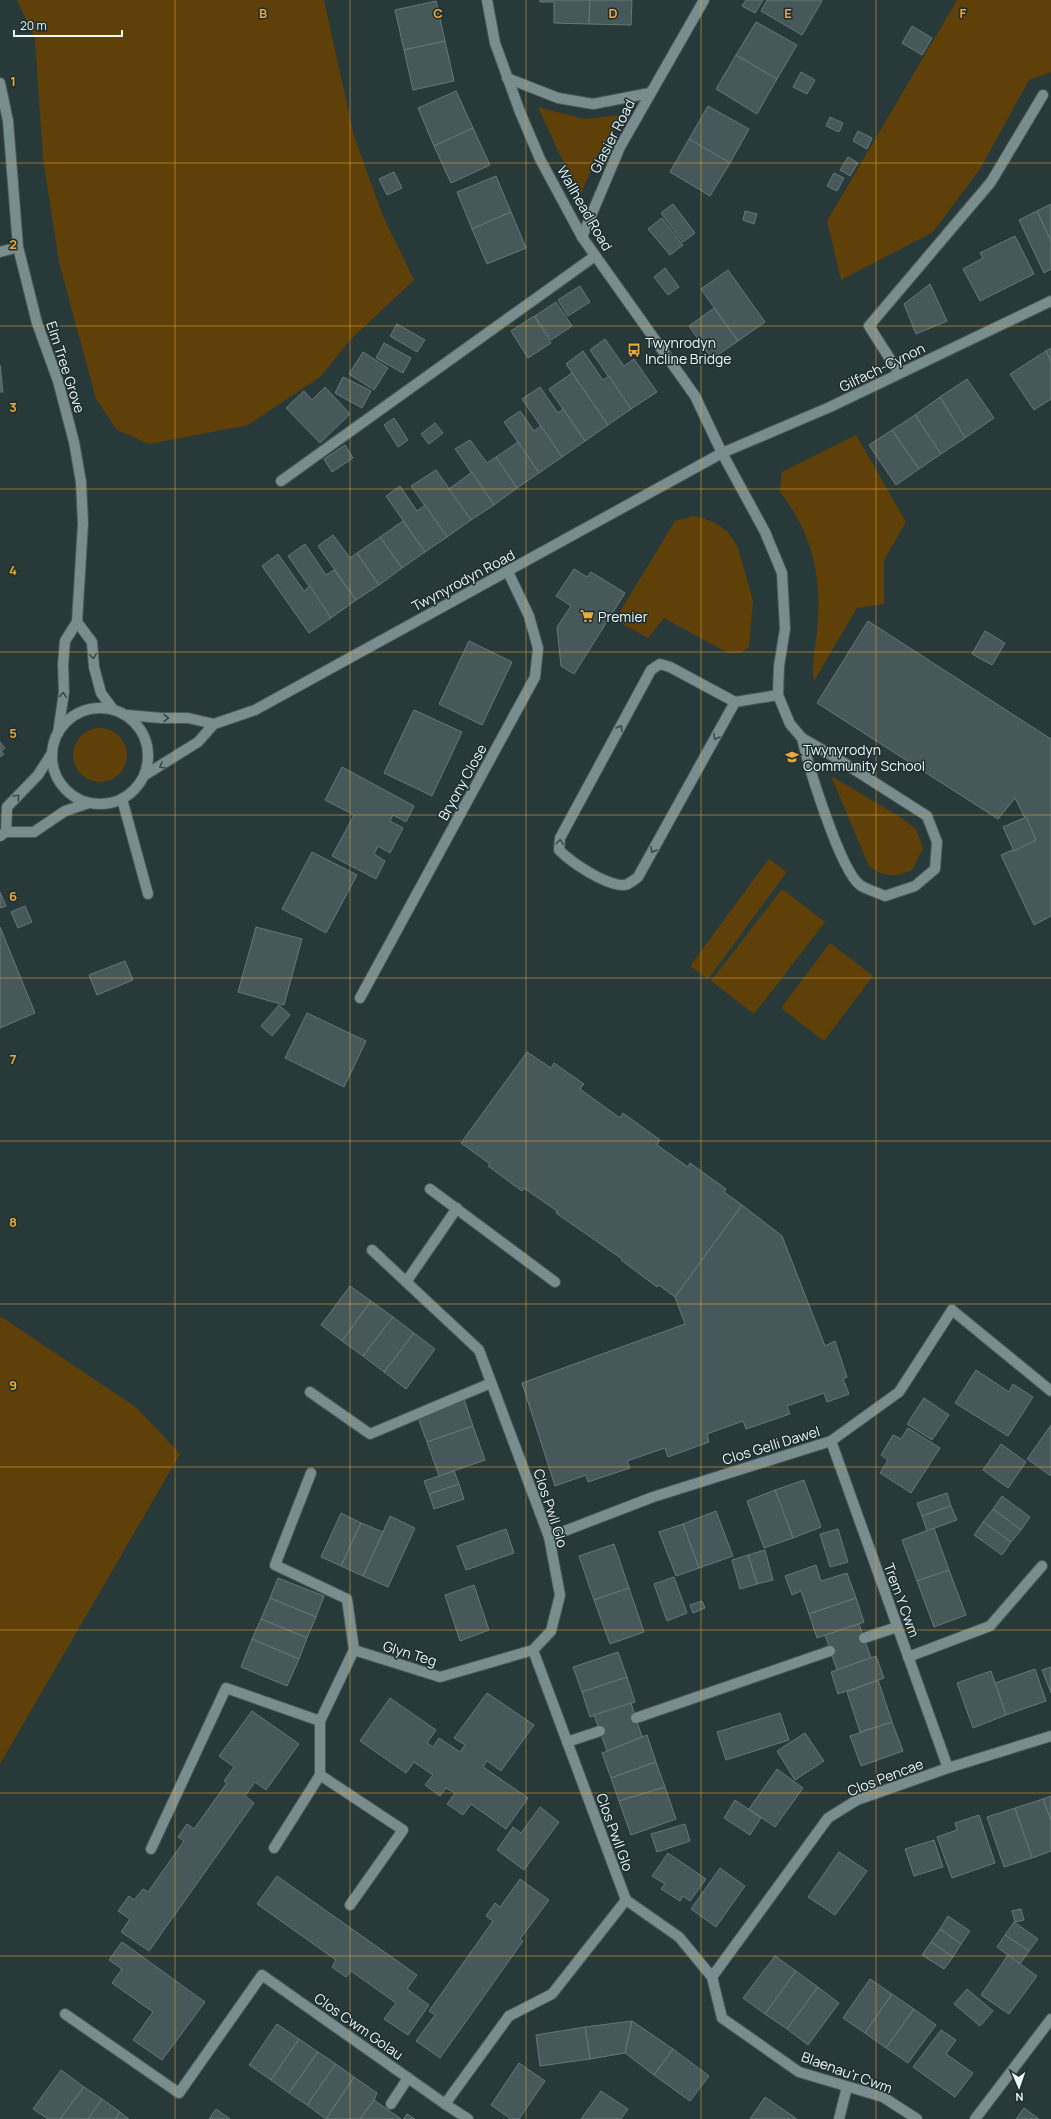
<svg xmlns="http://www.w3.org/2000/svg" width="1051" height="2119" font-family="Manrope,sans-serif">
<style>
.green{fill:#5f4008}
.building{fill:#47585a;stroke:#66787a}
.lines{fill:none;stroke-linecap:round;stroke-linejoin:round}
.service-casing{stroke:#495859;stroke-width:12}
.minor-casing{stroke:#495859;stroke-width:12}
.tertiary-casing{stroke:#495859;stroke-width:12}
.service{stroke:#7a8d8e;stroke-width:10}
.minor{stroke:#7a8d8e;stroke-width:10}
.tertiary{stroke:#7a8d8e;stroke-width:10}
.oneway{stroke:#3a4a4c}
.grid{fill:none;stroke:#eba939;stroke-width:1;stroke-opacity:0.55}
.labels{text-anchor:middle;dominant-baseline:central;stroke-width:3;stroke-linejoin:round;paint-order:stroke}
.street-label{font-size:14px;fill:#ecf7f7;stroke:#1e2e30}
.poi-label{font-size:14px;fill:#ecf7f7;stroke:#1e2e30;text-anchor:start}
.grid-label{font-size:13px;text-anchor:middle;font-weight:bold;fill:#eba939;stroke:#1e2e30;stroke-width:3;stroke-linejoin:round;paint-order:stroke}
</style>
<rect width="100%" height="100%" fill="#28393a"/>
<g class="green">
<polygon points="17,0 324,0 354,136 383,216 414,280 350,340 320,377 248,425 149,444 117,430 96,399 59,262 43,158 35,39"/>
<polygon points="957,0 1051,0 1051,72 1029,80 980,169 933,232 841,280 827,221"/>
<polygon points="538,107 584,119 621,115 597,156 581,194 559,153"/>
<path d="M 856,435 L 906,522 L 884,560 L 884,604 L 857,608 L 814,681 C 811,664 815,650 817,633 C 822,578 814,536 780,492 L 782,472 Z"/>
<path d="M 694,516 C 715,521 728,527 738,548 L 753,601 L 749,647 L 740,653 L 728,653 L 664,618 L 648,638 L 615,620 L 675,521 Z"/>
<circle cx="100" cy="755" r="27"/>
<path d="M 831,776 L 900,817 L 916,829 L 923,848 L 912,870 C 894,878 885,877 869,866 Z"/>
<polygon points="769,859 787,872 708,979 690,966"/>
<polygon points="782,889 825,922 754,1014 711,981"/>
<polygon points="830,943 873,976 824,1041 781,1008"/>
<polygon points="0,1316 137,1408 180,1454 0,1764"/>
</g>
<g class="building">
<polygon points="540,0 590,0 589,24 554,23 554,2 540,2"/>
<polygon points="590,0 632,0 631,25 589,24"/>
<polygon points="746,0 763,0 755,13 742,6"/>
<polygon points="767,0 820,0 822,1 802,35 761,11"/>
<polygon points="436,1 445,41 404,50 395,10"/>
<polygon points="756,22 797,45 777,79 736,55"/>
<polygon points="912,26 932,38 922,55 902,43"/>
<polygon points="445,41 454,81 413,90 404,50"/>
<polygon points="736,55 777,79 757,114 716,89"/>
<polygon points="801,72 815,80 807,94 793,87"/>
<polygon points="456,91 473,128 434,146 418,108"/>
<polygon points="708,106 749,129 730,163 689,139"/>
<polygon points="830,117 843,123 839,132 826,126"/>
<polygon points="473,128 490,165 451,183 434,146"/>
<polygon points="858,131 872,138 867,149 853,141"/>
<polygon points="689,139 730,163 710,196 670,172"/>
<polygon points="848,157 858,163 850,176 840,170"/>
<polygon points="394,172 402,188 387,195 379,179"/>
<polygon points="834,173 844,178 837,191 827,186"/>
<polygon points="496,176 511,212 472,229 457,192"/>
<polygon points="673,204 695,233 683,242 661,213"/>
<polygon points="1051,204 1051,241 1037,211"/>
<polygon points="745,211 757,214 754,224 743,220"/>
<polygon points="1037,211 1051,241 1051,269 1044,273 1019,220"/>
<polygon points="511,212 526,248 487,264 472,229"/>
<polygon points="662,218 683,245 670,255 648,229"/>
<polygon points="1015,236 1034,274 980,301 963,269 983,258 980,253"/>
<polygon points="665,268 679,287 668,295 654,277"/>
<polygon points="728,270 765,322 738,341 701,289"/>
<polygon points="930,284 947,321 916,334 904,304"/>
<polygon points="580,286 590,302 568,316 558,300"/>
<polygon points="556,302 572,326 551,340 535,316"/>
<polygon points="714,308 738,341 712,359 689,326"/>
<polygon points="534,316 551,343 528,358 511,331"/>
<polygon points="397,324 425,340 417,352 390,336"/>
<polygon points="605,339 624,366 634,359 657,392 631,409 590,350"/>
<polygon points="384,343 411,358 403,373 376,358"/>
<polygon points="1051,348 1051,362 1046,351"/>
<polygon points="583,351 603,380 609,376 631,409 608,425 566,364"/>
<polygon points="1046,351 1051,362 1051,399 1034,410 1010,374"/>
<polygon points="363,352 388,368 374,390 349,374"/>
<polygon points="0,365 3,392 0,392"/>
<polygon points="572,373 608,425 585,441 549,389"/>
<polygon points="343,377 371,391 362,408 335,393"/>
<polygon points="967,379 994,418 965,438 940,397"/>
<polygon points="325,387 350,414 320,443 286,408 304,391 312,400"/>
<polygon points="540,387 558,413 563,409 585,441 562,457 522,399"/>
<polygon points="940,397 965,438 941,454 915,415"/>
<polygon points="520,411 534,431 541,426 562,457 539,473 504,422"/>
<polygon points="915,415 941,454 919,469 892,430"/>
<polygon points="394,418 408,440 398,447 384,425"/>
<polygon points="435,423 443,433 429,444 421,434"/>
<polygon points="892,430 919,469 896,485 869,445"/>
<polygon points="470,440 487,463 496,457 517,488 494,505 455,449"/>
<polygon points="518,442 539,473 517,488 496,457"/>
<polygon points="345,445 353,458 332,472 324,459"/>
<polygon points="436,470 471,520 447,537 411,486"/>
<polygon points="472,472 494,505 471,520 449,489"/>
<polygon points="400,486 417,511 425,505 447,537 425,552 386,496"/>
<polygon points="403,521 425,552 402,568 380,537"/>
<polygon points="333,535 350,558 357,553 379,585 356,600 318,546"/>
<polygon points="380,537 402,568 379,585 357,553"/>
<polygon points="305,544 326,575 334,570 356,600 331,618 288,556"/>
<polygon points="278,554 304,591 310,586 331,618 309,633 262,566"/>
<polygon points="574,569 587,577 591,572 625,593 574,674 561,666 557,627 571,606 556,596"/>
<polygon points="868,621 1051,739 1051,916 1034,925 1001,855 1036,840 1015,798 998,819 817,703"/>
<polygon points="985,631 1005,643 992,665 972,654"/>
<polygon points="469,641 512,662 482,725 439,704"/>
<polygon points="414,710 462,732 432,796 384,773"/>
<polygon points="0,742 5,748 1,752 4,754 0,757"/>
<polygon points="342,767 414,806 406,822 393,815 390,821 403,828 390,853 378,846 374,854 385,861 376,879 332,856 354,815 325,800"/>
<polygon points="1026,817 1036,840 1014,851 1003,827"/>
<polygon points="312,852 357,875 326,933 282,909"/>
<polygon points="0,892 6,906 0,908"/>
<polygon points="25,906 32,922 18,928 11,912"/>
<polygon points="0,927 35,1013 0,1028"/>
<polygon points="256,927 302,939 284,1005 238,992"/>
<polygon points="125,961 133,980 97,995 89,975"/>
<polygon points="279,1005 290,1015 272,1036 261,1026"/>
<polygon points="307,1013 366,1041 344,1087 285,1058"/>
<polygon points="527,1052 551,1068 554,1063 584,1084 580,1089 620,1118 623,1113 660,1140 657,1145 688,1167 690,1163 726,1189 724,1192 742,1205 675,1297 659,1285 657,1287 621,1260 622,1259 556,1213 557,1211 524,1188 522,1191 488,1166 490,1164 461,1143"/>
<polygon points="742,1205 782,1236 825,1346 835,1341 847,1377 843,1379 849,1394 827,1402 824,1393 787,1406 790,1414 746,1429 743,1421 707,1434 709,1442 668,1457 665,1448 627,1461 630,1468 588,1482 586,1475 555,1486 522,1383 685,1324 675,1297"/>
<polygon points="350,1286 371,1301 342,1341 321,1325"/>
<polygon points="371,1301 393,1317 363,1356 342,1341"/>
<polygon points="393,1317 414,1333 384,1372 363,1356"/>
<polygon points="414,1333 435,1349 406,1389 384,1372"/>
<polygon points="976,1370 1009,1392 1013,1384 1033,1397 1008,1436 955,1403"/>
<polygon points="924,1398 949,1415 932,1440 907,1424"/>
<polygon points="464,1399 473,1426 427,1442 417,1415"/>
<polygon points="1051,1425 1051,1476 1027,1459"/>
<polygon points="473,1426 485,1460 439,1476 427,1442"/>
<polygon points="908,1428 940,1448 911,1493 880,1473 888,1460 881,1455 893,1435 901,1439"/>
<polygon points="1001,1444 1026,1462 1008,1488 983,1470"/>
<polygon points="454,1471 459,1484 429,1494 424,1481"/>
<polygon points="804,1480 821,1527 793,1538 775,1490"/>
<polygon points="459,1484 464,1499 434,1509 429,1494"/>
<polygon points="775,1490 793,1538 764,1548 747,1501"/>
<polygon points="947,1493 951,1506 922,1516 917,1503"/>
<polygon points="1002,1496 1030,1517 1021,1530 993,1509"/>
<polygon points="951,1506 957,1520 927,1531 922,1516"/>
<polygon points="993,1509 1021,1530 1011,1542 983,1522"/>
<polygon points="716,1511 733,1556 699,1568 683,1524"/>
<polygon points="341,1513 361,1523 341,1566 321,1557"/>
<polygon points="390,1516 415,1528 388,1587 363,1576"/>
<polygon points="983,1522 1011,1542 1002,1555 974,1535"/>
<polygon points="361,1523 383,1532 363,1576 341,1566"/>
<polygon points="683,1524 699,1568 676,1576 659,1532"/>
<polygon points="934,1528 949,1570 917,1581 902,1540"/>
<polygon points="506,1529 514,1553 466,1570 457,1546"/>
<polygon points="838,1529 848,1562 830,1567 820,1534"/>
<polygon points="614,1544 629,1588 594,1600 579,1556"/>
<polygon points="765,1550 773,1580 757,1584 748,1555"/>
<polygon points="748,1555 757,1584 740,1589 732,1560"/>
<polygon points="816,1565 821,1581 847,1573 856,1598 809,1614 801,1591 792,1595 785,1576"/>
<polygon points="949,1570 966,1615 934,1627 917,1581"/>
<polygon points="674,1577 687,1613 667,1621 654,1584"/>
<polygon points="278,1578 324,1596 316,1617 270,1598"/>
<polygon points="474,1585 489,1630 460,1641 445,1595"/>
<polygon points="629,1588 644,1632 610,1644 594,1600"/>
<polygon points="270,1598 316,1617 307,1638 261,1619"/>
<polygon points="856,1598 864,1622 817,1638 809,1614"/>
<polygon points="702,1601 705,1608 693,1613 690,1605"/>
<polygon points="261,1619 307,1638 299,1659 252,1639"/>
<polygon points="859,1624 871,1658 837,1670 825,1635"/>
<polygon points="252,1639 299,1659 287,1686 241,1667"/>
<polygon points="618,1652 627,1677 582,1692 573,1667"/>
<polygon points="876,1656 884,1678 838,1694 831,1672"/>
<polygon points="1051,1667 1051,1693 1042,1670"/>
<polygon points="1035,1669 1046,1701 1006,1715 995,1683"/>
<polygon points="991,1671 1006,1715 973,1728 957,1683"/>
<polygon points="627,1677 635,1702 590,1717 582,1692"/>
<polygon points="878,1680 892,1722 860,1732 847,1692"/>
<polygon points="487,1693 534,1725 501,1771 487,1761 483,1767 528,1798 506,1829 471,1804 463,1815 447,1804 455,1793 446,1788 440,1796 425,1785 433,1775 414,1762 406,1773 360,1741 390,1698 436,1730 427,1743 433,1747 439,1738 460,1752 465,1745 454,1738"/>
<polygon points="631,1703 642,1737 607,1751 594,1715"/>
<polygon points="252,1711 299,1744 266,1790 255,1782 245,1796 254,1803 149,1951 121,1932 130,1919 118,1911 129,1896 134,1900 143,1889 148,1892 184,1841 178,1837 187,1824 194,1829 227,1783 224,1781 234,1767 219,1756"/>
<polygon points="780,1713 789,1740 726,1760 717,1732"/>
<polygon points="892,1722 903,1751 861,1766 850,1736"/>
<polygon points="805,1733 824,1761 795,1780 777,1751"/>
<polygon points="647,1735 656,1762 611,1778 602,1753"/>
<polygon points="656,1762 665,1787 619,1801 611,1778"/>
<polygon points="777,1769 803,1788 775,1827 749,1809"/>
<polygon points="665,1787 676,1819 631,1835 619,1801"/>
<polygon points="1051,1796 1051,1821 1043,1799"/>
<polygon points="1043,1799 1051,1821 1051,1851 1032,1858 1015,1808"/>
<polygon points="735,1800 761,1818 750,1835 724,1818"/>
<polygon points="540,1807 559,1822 524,1870 497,1850 513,1827 521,1833"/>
<polygon points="1015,1808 1032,1858 1004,1867 987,1817"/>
<polygon points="979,1815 995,1863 952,1878 937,1837 957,1830 955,1823"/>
<polygon points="685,1824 690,1841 657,1852 651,1834"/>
<polygon points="934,1840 943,1867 914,1876 905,1849"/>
<polygon points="839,1852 867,1871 835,1915 808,1897"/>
<polygon points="668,1853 706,1879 690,1901 683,1896 680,1901 661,1889 665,1884 652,1876"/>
<polygon points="720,1868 745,1886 716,1927 691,1909"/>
<polygon points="277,1876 417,1975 407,1989 429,2005 408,2035 384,2019 396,2003 351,1971 346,1977 332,1967 336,1960 257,1904"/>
<polygon points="520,1879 549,1900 520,1939 523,1941 440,2058 416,2041 435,2015 429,2011 493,1921 486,1916 495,1903 500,1907"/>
<polygon points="1021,1909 1024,1920 1015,1922 1012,1911"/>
<polygon points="948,1916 970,1931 961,1944 940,1929"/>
<polygon points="1014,1922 1038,1939 1029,1951 1005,1935"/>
<polygon points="940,1929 961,1944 953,1957 931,1942"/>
<polygon points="1005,1935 1029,1951 1020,1964 997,1947"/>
<polygon points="122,1942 205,2002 162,2060 133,2040 153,2012 112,1983 122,1969 109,1960"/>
<polygon points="931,1942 953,1957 944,1969 922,1955"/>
<polygon points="1008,1955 1037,1976 1009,2014 981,1995"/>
<polygon points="775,1956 796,1971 765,2014 743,1998"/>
<polygon points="796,1971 818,1987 787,2029 765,2014"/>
<polygon points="870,1979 892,1994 865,2033 843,2018"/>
<polygon points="818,1987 839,2003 808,2045 787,2029"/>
<polygon points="967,1989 993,2011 980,2026 954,2004"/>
<polygon points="892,1994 914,2009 886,2048 865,2033"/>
<polygon points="914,2009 936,2025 908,2063 886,2048"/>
<polygon points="632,2021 625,2053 590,2059 585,2027"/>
<polygon points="632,2021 673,2049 654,2075 625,2053"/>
<polygon points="277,2024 299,2039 271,2080 249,2065"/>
<polygon points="585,2027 590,2059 540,2066 536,2035"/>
<polygon points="941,2030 956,2040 946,2054 973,2073 955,2097 913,2067"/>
<polygon points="299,2039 318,2052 289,2093 271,2080"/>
<polygon points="673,2049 709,2076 690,2101 654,2075"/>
<polygon points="318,2052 336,2064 307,2105 289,2093"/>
<polygon points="519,2063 545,2081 519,2119 511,2119 491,2105"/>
<polygon points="336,2064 354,2077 326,2119 307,2105"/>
<polygon points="61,2070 84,2087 60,2119 48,2119 33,2109"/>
<polygon points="354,2077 377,2093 374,2100 360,2119 326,2119"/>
<polygon points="84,2087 102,2099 88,2119 60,2119"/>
<polygon points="601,2091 628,2109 621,2119 581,2119"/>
<polygon points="765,2097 797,2119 750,2119"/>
<polygon points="102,2099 120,2112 115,2119 88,2119"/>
<polygon points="374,2100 401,2119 360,2119"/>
<polygon points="1024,2108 1039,2119 1016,2119"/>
<polygon points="216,2109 230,2119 209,2119"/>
<polygon points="120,2112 129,2119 115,2119"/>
<polygon points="407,2114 415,2119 404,2119"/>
</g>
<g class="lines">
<g class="service-casing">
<g id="service">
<polyline points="0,83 8,121"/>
<polyline points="899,373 869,326 991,182 1043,95"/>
<path d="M 722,453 L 765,532 L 782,573 L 785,629 L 779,666 L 778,695 L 790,724 L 802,738 L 833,756 L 927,816 L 937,842 L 935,869 L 915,886 L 885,896 C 877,892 867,890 860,885 C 840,870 808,765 802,738"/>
<polyline points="281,481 595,256"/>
<path d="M 735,702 L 638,877 C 634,880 629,884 625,885 C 606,886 572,863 559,850 L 560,838 L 651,670 L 660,664 L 670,667 L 735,702 L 778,695"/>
<polyline points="122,799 148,894"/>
<polyline points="430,1189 555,1282"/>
<polyline points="435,1240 457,1208"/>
<polyline points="952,1310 1051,1391"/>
<polyline points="310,1392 370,1434 491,1383"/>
<polyline points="311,1473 275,1565 347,1599 354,1650"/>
<polyline points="864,1638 897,1627"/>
<polyline points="908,1657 990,1626 1042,1566"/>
<polyline points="636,1718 830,1651"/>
<polyline points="567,1742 600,1731"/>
<polyline points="274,1848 320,1775"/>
<polyline points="151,1849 226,1688 320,1721 320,1775 403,1830 350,1905"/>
<polyline points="391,2104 408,2078"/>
<polyline points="445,2104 468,2119"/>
</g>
</g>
<g class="minor-casing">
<g id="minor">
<polyline points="487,0 495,43 520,112 540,159 582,237 695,396 722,453"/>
<polyline points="507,78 558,98 593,104 650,93"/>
<polyline points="8,121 18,247 37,323 58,381 74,442 81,482 83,523 77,622 65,641 63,665 64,692 58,733"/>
<polyline points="582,237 620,147 704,0"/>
<polyline points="0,252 18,247"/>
<polyline points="77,622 92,642 94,667 101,693 112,708"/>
<polyline points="360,998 535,677 538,648 529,616 508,572"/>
<polyline points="372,1250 479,1350 549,1537 560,1595 551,1631 533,1650"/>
<polyline points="406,1282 435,1240"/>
<polyline points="831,1441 948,1768"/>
<polyline points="549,1537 653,1497 831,1441 899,1392 952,1310"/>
<polyline points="533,1650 626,1900"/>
<polyline points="320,1721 354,1650 440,1677 533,1650"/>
<polyline points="626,1900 679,1937 712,1977 722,2018 799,2072 883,2097 917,2119"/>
<polyline points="712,1977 828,1818 857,1800 948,1768 1051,1736"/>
<polyline points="65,2014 179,2093 262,1975 445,2104 509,2016 552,1994 626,1900"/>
<polyline points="839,2119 847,2087"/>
<polyline points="975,2119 1051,2019"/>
</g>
</g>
<g class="tertiary-casing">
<g id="tertiary">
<circle cx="100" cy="756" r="48"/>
<polyline points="127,715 161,718 188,718 214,724"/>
<polyline points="145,775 198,742 214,724 255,710 722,453 830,407 1051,301"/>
<polyline points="6,832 7,807 38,775 52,753"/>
<polyline points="0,836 6,832 34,832 65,811 89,803"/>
</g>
</g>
<use href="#service" class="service"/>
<use href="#minor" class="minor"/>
<use href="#tertiary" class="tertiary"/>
</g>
<defs><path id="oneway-chevron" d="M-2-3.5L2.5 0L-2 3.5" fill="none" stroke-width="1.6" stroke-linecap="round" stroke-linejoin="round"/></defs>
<g class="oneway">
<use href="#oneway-chevron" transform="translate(93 656) rotate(85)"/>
<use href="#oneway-chevron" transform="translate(63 695) rotate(-85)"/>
<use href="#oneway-chevron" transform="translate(166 718)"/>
<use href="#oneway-chevron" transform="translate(620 728) rotate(-61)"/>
<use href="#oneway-chevron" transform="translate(716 737) rotate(119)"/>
<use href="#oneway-chevron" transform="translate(162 766) rotate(150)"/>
<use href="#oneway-chevron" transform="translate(17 797) rotate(-46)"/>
<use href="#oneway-chevron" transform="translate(560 842) rotate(-83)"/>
<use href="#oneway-chevron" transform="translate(653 850) rotate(119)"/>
</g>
<path class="grid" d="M 175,0 L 175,2119M 350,0 L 350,2119M 526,0 L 526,2119M 701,0 L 701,2119M 876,0 L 876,2119M 0,163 L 1051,163M 0,326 L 1051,326M 0,489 L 1051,489M 0,652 L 1051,652M 0,815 L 1051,815M 0,978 L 1051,978M 0,1141 L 1051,1141M 0,1304 L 1051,1304M 0,1467 L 1051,1467M 0,1630 L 1051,1630M 0,1793 L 1051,1793M 0,1956 L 1051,1956"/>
<defs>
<g id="bus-bare" transform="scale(1.08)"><path d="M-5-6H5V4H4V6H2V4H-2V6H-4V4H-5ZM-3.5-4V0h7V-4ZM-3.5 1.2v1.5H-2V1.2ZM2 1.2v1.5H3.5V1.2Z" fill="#eba939" stroke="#1e2e30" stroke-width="2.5" paint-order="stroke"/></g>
<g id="supermarket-bare" transform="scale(1.08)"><path d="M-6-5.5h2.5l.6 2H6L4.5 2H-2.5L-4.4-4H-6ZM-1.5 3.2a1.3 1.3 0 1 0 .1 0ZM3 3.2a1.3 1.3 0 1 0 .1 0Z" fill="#eba939" stroke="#1e2e30" stroke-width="2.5" paint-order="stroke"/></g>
<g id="school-bare" transform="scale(1.08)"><path d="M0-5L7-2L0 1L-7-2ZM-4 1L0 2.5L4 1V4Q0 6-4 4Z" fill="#eba939" stroke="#1e2e30" stroke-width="2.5" paint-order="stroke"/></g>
</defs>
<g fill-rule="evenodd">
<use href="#bus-bare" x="634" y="350"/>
<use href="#supermarket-bare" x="587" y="616"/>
<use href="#school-bare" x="792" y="757"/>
</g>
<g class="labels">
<g class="street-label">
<text transform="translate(612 136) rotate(-63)">Glasier Road</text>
<text transform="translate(585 208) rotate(60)">Wallhead Road</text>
<text transform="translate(66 367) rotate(72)">Elm Tree Grove</text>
<text transform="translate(882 367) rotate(-26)">Gilfach-Cynon</text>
<text transform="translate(463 580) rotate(-28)">Twynyrodyn Road</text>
<text transform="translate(462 782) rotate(-61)">Bryony Close</text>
<text transform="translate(771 1445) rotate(-17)">Clos Gelli Dawel</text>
<text transform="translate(551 1508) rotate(72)">Clos Pwll Glo</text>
<text transform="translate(902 1600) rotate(70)">Trem Y Cwm</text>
<text transform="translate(410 1653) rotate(17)">Glyn Teg</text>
<text transform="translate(885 1777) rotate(-21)">Clos Pencae</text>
<text transform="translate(615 1832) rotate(70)">Clos Pwll Glo</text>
<text transform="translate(359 2026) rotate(35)">Clos Cwm Golau</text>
<text transform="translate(847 2072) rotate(20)">Blaenau'r Cwm</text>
</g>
<g class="poi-label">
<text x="645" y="342">Twynrodyn<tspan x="645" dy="16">Incline Bridge</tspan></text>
<text x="598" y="616">Premier</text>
<text x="803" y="749">Twynyrodyn<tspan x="803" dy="16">Community School</tspan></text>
</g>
</g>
<g class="grid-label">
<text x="263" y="18">B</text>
<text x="438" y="18">C</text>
<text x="613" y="18">D</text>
<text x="788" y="18">E</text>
<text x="963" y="18">F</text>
<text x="13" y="86">1</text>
<text x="13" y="249">2</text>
<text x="13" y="412">3</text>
<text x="13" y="575">4</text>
<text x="13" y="738">5</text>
<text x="13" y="901">6</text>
<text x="13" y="1064">7</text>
<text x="13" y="1227">8</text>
<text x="13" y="1390">9</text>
</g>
<g transform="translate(1019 2087) rotate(178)" stroke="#1e2e30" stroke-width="3" paint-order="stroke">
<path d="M0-3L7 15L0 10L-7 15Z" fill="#ecf7f7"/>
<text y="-6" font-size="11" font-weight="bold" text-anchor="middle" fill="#ecf7f7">N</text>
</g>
<path d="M14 30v6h108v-6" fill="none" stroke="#ecf7f7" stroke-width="2"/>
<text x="20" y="30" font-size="12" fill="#ecf7f7" stroke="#1e2e30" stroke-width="3" paint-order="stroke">20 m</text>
</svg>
